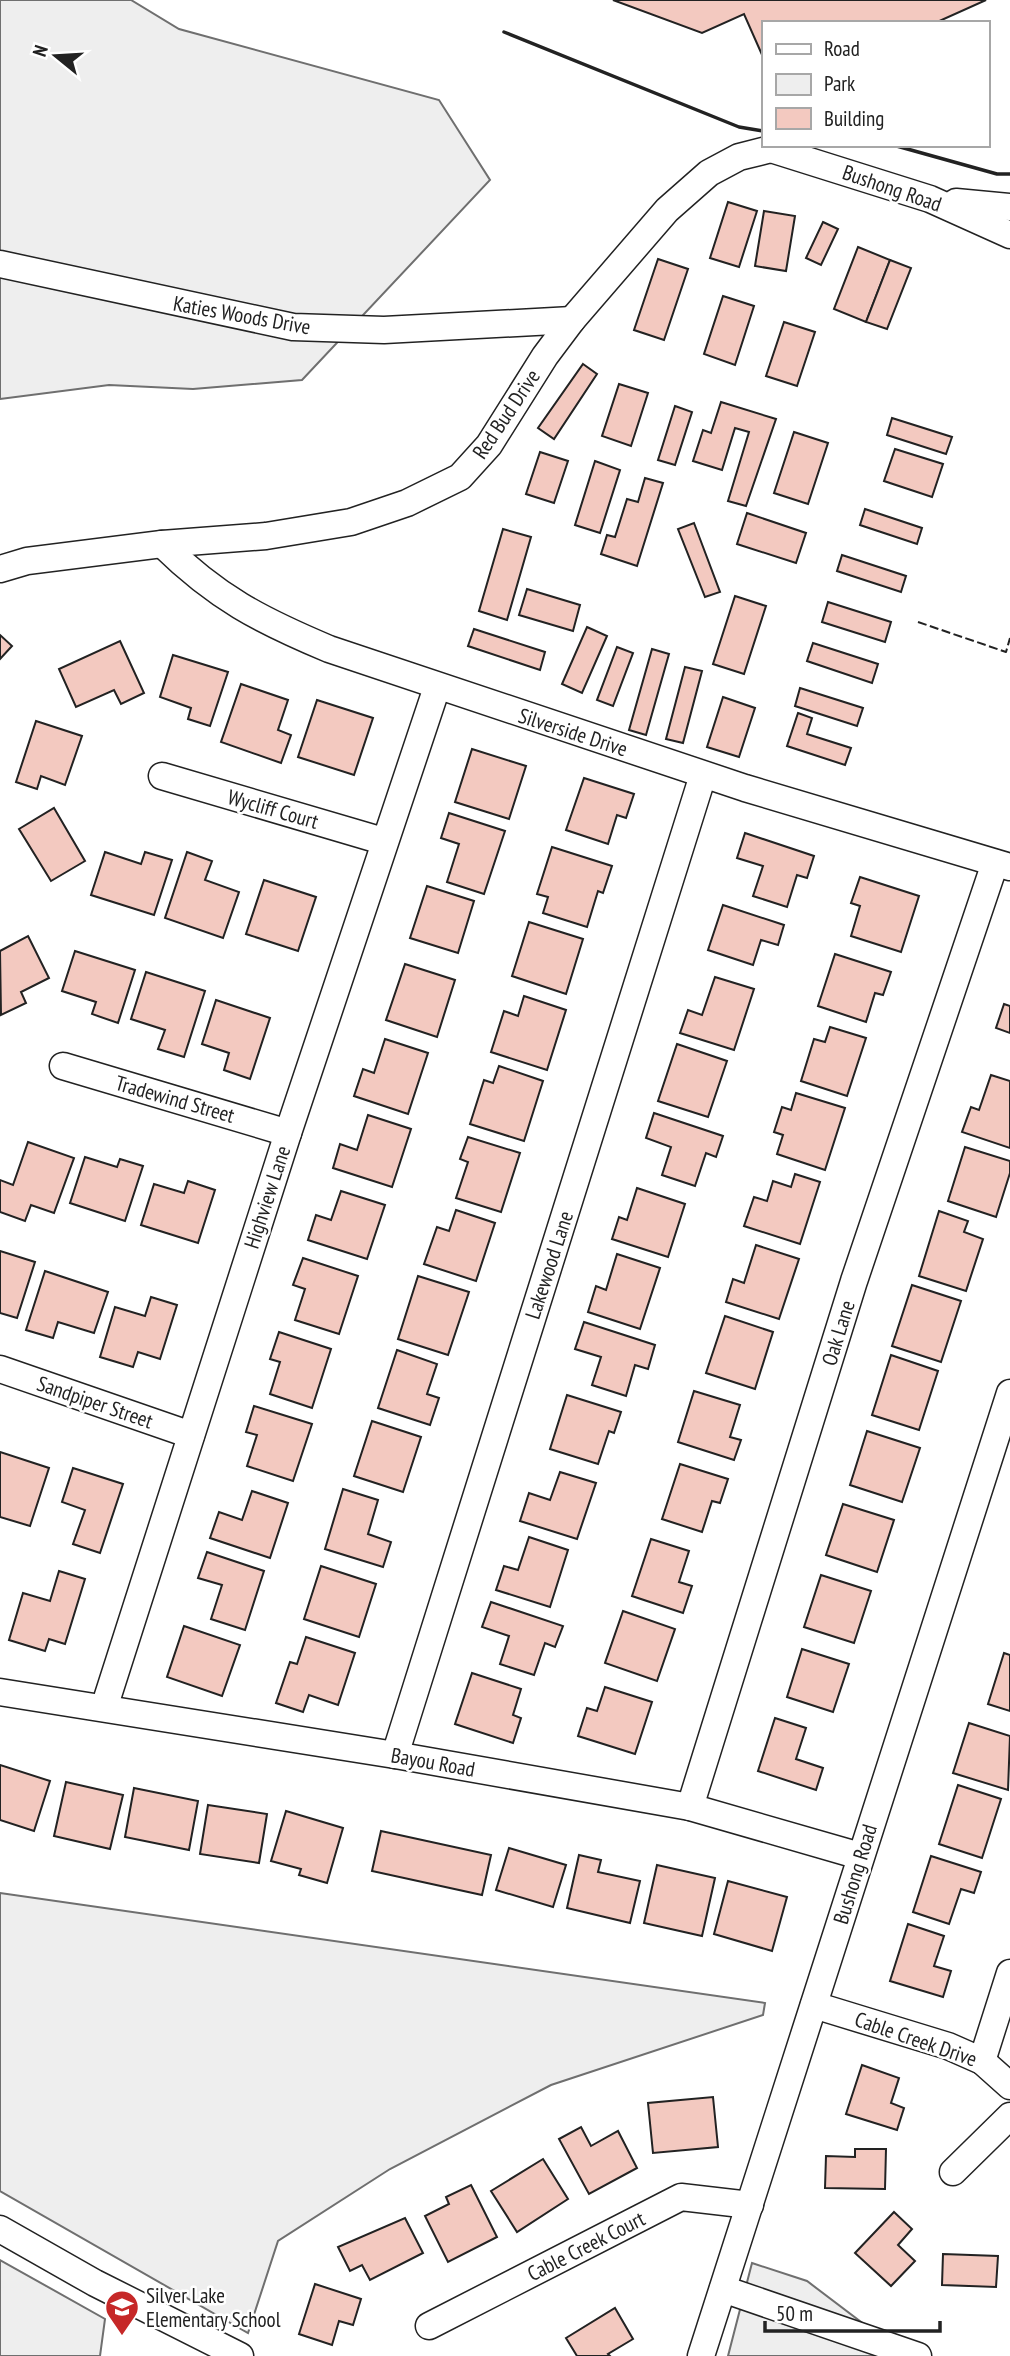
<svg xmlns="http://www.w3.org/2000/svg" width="1010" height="2356" font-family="'PT Sans Narrow',sans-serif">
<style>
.green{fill:#eee;stroke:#6f6f6f;stroke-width:2}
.building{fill:#f3c9c0;stroke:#222;stroke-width:2}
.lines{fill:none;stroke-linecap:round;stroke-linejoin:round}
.minor-casing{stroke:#222;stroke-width:29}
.minor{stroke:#fff;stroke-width:26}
.fence{stroke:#222;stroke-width:2;stroke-dasharray:9 3.5;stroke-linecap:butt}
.wall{stroke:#222;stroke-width:3.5}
.labels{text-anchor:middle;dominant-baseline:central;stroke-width:5;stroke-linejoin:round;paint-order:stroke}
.street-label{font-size:21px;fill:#222;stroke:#fff}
.poi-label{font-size:21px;fill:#222;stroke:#fff;text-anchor:start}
</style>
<rect width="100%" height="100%" fill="#fff"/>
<g class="green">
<polygon points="0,0 131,0 179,29 439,100 490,180 302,380 193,389 109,385 0,399"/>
<polygon points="0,1893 765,2003 763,2015 551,2085 390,2169 278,2241 248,2333 0,2191"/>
<polygon points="0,2260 105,2319 100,2356 0,2356"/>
<polygon points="752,2263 807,2281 906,2356 728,2356"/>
</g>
<g class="building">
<polygon points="613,0 986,0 935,23 763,23 763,57 744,14 702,33"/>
<polygon points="728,202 757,211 739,267 710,258"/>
<polygon points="764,211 795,216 786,271 755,266"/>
<polygon points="823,222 838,229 821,265 806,258"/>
<polygon points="858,247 890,260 866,322 834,309"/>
<polygon points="658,259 688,269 664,340 634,330"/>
<polygon points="890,260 911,268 887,329 866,322"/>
<polygon points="723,296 754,306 735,365 704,354"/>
<polygon points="784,322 815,332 797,386 766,376"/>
<polygon points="583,364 597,374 554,439 538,428"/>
<polygon points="619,384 648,393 631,446 602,436"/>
<polygon points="721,402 776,419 746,506 728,501 749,432 735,428 722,470 693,461 703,430 711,433"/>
<polygon points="675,406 692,412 675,465 658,460"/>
<polygon points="892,418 952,437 946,454 887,435"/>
<polygon points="794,432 828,443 808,504 774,493"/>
<polygon points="895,449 943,464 932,497 884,481"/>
<polygon points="540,452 568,461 554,503 526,494"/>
<polygon points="595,461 620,470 600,533 575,525"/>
<polygon points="645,478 663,483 637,566 601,554 607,535 615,537 627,499 638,502"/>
<polygon points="865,509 922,528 917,544 860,525"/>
<polygon points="747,513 806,533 796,563 737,544"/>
<polygon points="694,523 720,592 705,597 678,529"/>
<polygon points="503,529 531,537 507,620 479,611"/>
<polygon points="842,555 906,576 901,592 837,571"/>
<polygon points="527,589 580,605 573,631 519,615"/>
<polygon points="735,596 766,606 744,674 713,664"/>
<polygon points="828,602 891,622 885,642 822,622"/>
<polygon points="587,627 607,636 582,693 562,684"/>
<polygon points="474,629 545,652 540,670 468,646"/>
<polygon points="0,635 12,646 0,659"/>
<polygon points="120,641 144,693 121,704 114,690 76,707 59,669"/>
<polygon points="813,643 878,664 872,683 807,661"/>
<polygon points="617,647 633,653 613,706 597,700"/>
<polygon points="652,649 669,654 646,735 629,730"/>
<polygon points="173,655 228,672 210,726 188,719 191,708 160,697"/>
<polygon points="685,667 702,671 683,743 666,739"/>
<polygon points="241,684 288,700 278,730 291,735 281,763 221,742"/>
<polygon points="800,688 863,708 857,726 795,706"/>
<polygon points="723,697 755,708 739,757 707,747"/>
<polygon points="317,700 373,718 354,775 298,757"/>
<polygon points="798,713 812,718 807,734 851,748 845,765 787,746"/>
<polygon points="36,721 82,736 65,785 41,776 37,789 16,782"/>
<polygon points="472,749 526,766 509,819 455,802"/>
<polygon points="584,778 634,794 626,818 617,815 608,844 566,830"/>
<polygon points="54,808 85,861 51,881 19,829"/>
<polygon points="449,813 505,831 484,894 447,882 459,844 441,838"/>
<polygon points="745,833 814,856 807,878 797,875 787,907 753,896 763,866 737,858"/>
<polygon points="552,847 612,866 603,893 598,891 587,927 543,913 548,897 537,894"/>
<polygon points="105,852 141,864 145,852 172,860 154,915 91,895"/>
<polygon points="187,852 212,861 205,880 239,892 223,938 165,918"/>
<polygon points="860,877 919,896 901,952 851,936 860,906 851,903"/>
<polygon points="264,880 316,897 298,951 246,934"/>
<polygon points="427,886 474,901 458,953 410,938"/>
<polygon points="723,905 784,925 778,945 761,940 753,965 708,950"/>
<polygon points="529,922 583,939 566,994 512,976"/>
<polygon points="28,936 49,978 21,992 26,1003 1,1015 0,951"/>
<polygon points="75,951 135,970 118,1023 92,1014 96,1002 62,991"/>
<polygon points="835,954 891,972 883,995 875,993 866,1022 818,1006"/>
<polygon points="405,964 455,980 437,1037 386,1020"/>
<polygon points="146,972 205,991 184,1057 158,1049 165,1030 131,1019"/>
<polygon points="715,977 754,989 734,1050 680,1033 688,1010 702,1015"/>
<polygon points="524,996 566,1010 547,1070 491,1052 504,1011 518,1016"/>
<polygon points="216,1000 270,1018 250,1079 224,1070 229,1053 202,1044"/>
<polygon points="1004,1004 1010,1006 1010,1033 996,1028"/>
<polygon points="830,1027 866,1038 847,1096 801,1081 814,1039 825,1042"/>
<polygon points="385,1039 428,1053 408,1114 354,1096 363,1069 374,1073"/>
<polygon points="677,1044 727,1061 708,1117 658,1101"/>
<polygon points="499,1066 543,1081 524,1141 470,1124 484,1080 493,1083"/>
<polygon points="991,1075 1010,1081 1010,1148 962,1132 971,1107 979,1110"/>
<polygon points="796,1093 845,1108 825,1170 777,1154 783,1135 774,1132 782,1107 791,1110"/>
<polygon points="654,1113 723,1136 716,1157 706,1153 695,1186 662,1175 671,1147 646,1138"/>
<polygon points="368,1115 411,1129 392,1187 333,1168 340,1144 357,1150"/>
<polygon points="468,1137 520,1153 501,1212 456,1198 468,1162 460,1159"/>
<polygon points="28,1142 74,1158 54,1213 31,1205 25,1221 0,1212 0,1180 13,1185"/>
<polygon points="965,1147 1010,1161 1010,1173 996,1217 948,1201"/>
<polygon points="85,1157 117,1167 120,1159 143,1166 125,1221 70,1203"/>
<polygon points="795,1174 820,1182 800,1244 744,1226 754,1197 767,1201 773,1181 791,1187"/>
<polygon points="188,1181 215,1190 198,1243 141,1225 154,1184 184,1193"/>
<polygon points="637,1188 685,1204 668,1257 612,1239 619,1217 627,1220"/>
<polygon points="341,1191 385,1205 367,1259 308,1240 316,1215 331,1220"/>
<polygon points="456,1210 495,1223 476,1281 424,1264 437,1227 449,1231"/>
<polygon points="939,1211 968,1221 964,1232 983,1239 966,1291 919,1276"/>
<polygon points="756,1245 799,1259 779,1319 726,1302 733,1279 744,1283"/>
<polygon points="0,1251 35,1262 17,1318 0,1313"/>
<polygon points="617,1254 660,1268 640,1329 588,1312 596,1286 606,1290"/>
<polygon points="303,1258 358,1276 339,1334 295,1320 305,1289 293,1285"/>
<polygon points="45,1271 108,1292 94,1333 58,1322 53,1338 26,1330"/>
<polygon points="418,1276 469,1292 448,1355 398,1339"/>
<polygon points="912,1285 961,1301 941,1362 892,1346"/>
<polygon points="151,1297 177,1305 160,1359 138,1352 133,1367 100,1357 115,1307 145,1316"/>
<polygon points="725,1316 773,1332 755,1389 706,1373"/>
<polygon points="584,1322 655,1345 648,1369 635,1365 626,1396 592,1385 601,1357 575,1349"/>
<polygon points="279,1332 331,1349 312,1408 270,1394 280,1362 270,1359"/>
<polygon points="397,1350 437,1364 427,1394 439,1398 430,1425 378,1408"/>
<polygon points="891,1355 938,1371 919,1430 872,1415"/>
<polygon points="694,1391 740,1405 730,1437 741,1440 734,1460 678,1442"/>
<polygon points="567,1395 621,1412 614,1433 609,1431 598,1464 550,1449"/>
<polygon points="254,1406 312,1424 293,1481 247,1466 257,1435 246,1432"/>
<polygon points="372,1421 421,1437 403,1492 354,1476"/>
<polygon points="867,1431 920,1448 902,1502 850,1485"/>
<polygon points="0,1452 49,1468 30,1526 0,1517"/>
<polygon points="680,1464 728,1479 720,1503 712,1501 702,1532 662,1519"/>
<polygon points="73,1468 123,1484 100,1553 73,1544 85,1510 62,1502"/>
<polygon points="560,1472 596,1483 577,1539 520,1521 529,1493 550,1500"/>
<polygon points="343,1489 378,1500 368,1534 391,1542 383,1567 325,1549"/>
<polygon points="252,1491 288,1503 270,1558 210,1538 219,1512 242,1520"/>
<polygon points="843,1504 894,1520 877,1572 826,1555"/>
<polygon points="529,1537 568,1550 550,1607 496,1590 504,1566 518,1570"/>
<polygon points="651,1539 689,1551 679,1582 692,1586 683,1613 632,1596"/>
<polygon points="207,1552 264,1571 245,1630 211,1619 222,1585 198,1578"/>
<polygon points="321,1566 376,1584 359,1637 304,1619"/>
<polygon points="59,1571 85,1579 65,1644 49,1639 45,1651 9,1640 23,1593 50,1601"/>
<polygon points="821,1575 871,1591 854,1643 804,1627"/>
<polygon points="491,1602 563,1626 555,1647 545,1643 534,1675 500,1664 509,1636 482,1627"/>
<polygon points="623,1611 675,1629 657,1681 605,1663"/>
<polygon points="184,1626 240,1645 222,1696 167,1677"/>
<polygon points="306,1637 355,1653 338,1705 309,1695 303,1712 276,1703 290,1662 297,1664"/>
<polygon points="802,1649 849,1664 833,1712 787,1697"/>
<polygon points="1004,1653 1010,1655 1010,1711 988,1704"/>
<polygon points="472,1673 521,1689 513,1715 521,1718 513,1743 455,1724"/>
<polygon points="605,1687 652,1702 635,1754 578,1736 587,1708 597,1711"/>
<polygon points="775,1718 806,1728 796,1759 823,1768 816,1790 758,1771"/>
<polygon points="969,1723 1010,1736 1008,1790 953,1773"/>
<polygon points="0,1765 50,1781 34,1831 0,1820"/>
<polygon points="66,1782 123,1795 110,1849 54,1836"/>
<polygon points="958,1785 1001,1799 982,1858 939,1844"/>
<polygon points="134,1788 198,1801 189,1850 125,1837"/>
<polygon points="208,1805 267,1814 259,1863 200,1854"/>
<polygon points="286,1811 343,1828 327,1883 299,1875 301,1869 271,1861"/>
<polygon points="381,1831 491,1855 482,1895 372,1871"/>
<polygon points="509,1848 566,1865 553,1907 496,1890"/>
<polygon points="579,1855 601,1860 598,1872 640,1881 630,1923 567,1908"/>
<polygon points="931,1856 981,1872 974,1893 961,1889 949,1924 913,1912"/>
<polygon points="657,1865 715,1878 702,1936 644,1923"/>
<polygon points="728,1881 787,1897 772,1951 714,1934"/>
<polygon points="908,1924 944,1936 934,1966 951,1971 943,1997 890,1981"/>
<polygon points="862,2065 899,2078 891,2103 904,2108 897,2130 846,2114"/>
<polygon points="713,2097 718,2147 653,2153 648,2103"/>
<polygon points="581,2127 591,2146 618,2131 637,2168 589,2194 559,2139"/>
<polygon points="855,2149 886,2149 885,2189 825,2188 826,2156 855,2157"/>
<polygon points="543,2159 568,2199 517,2232 491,2191"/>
<polygon points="471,2185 497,2237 448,2262 425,2216 449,2204 446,2197"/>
<polygon points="894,2212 912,2229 898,2245 915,2261 891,2286 855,2253"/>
<polygon points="405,2218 423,2253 370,2280 362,2265 350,2271 338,2247"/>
<polygon points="943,2254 998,2256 996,2287 942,2285"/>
<polygon points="315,2284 361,2299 353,2325 339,2321 332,2345 299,2334"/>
<polygon points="615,2308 633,2339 608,2354 610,2356 577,2356 566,2338"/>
</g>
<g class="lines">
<g class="minor-casing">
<g id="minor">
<polyline points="956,202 1010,207"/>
<polyline points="0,264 293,327 384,330 572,320"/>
<path d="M 162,544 C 217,598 260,620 329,649 L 745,788 L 1010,867"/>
<polyline points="0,569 27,561 162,544 266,536 351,522 407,503 460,477 489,445 545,356 572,320 667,210 709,173 739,157 771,149 930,199 1010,235"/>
<polyline points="162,776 383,841"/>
<polyline points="63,1066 288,1133"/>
<polyline points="0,1369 191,1435"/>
<polyline points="0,1692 395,1755 690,1807 860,1856"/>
<polyline points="104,1708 288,1133 437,687"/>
<polyline points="395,1755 703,775"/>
<polyline points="690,1807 854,1281 995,863"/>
<polyline points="814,2005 948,2046 982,2061 1010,2086"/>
<polyline points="982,2061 1010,1973"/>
<polyline points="953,2172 1010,2116"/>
<polyline points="0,2229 95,2283 240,2356"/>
<polyline points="723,2289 918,2356"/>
<polyline points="429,2326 681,2197 750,2205"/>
<polyline points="701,2356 1010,1393"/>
</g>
</g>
<use href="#minor" class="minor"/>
<polyline class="fence" points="918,622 1006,652 1010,638"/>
<g class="wall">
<polyline points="504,32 739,127 763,131"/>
<polyline points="893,145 997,174 1010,174"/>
</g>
</g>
<defs>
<g id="school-pin" transform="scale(1.75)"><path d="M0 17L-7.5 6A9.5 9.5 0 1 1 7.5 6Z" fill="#c62828" stroke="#fff"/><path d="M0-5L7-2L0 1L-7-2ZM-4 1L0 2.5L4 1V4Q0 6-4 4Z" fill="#fff"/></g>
</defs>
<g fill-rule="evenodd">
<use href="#school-pin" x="122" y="2307"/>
</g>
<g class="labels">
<g class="street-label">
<text transform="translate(892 188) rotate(19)">Bushong Road</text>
<text transform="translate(242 315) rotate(10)">Katies Woods Drive</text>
<text transform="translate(506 414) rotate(-56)">Red Bud Drive</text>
<text transform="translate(573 732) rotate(18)">Silverside Drive</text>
<text transform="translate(273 809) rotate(16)">Wycliff Court</text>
<text transform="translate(175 1099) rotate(16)">Tradewind Street</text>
<text transform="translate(267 1197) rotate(-72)">Highview Lane</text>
<text transform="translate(549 1265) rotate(-72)">Lakewood Lane</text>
<text transform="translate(838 1333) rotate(-73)">Oak Lane</text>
<text transform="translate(95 1402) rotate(19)">Sandpiper Street</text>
<text transform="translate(433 1762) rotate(10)">Bayou Road</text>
<text transform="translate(855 1874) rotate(-73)">Bushong Road</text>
<text transform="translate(916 2039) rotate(19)">Cable Creek Drive</text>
<text transform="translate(586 2246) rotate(-27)">Cable Creek Court</text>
</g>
<g class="poi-label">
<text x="146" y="2295">Silver Lake<tspan x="146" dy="24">Elementary School</tspan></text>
</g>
</g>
<rect x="762" y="21" width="228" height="126" fill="#ffffff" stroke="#a7a7a7" stroke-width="2"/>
<rect x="776" y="44" width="35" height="10" fill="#ffffff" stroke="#a7a7a7" stroke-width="2"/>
<text x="824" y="56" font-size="21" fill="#222222">Road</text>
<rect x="776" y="74" width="35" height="21" fill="#eeeeee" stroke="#a7a7a7" stroke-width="2"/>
<text x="824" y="91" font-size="21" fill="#222222">Park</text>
<rect x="776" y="108" width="35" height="21" fill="#f3c9c0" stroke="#a7a7a7" stroke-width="2"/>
<text x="824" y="126" font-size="21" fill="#222222">Building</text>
<g transform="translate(56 56) rotate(288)" stroke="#ffffff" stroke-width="5" paint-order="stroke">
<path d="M0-5L12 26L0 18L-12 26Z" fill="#222222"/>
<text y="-10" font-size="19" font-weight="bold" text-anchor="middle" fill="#222222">N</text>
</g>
<path d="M765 2321v10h175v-10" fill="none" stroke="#222222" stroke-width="3.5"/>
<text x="776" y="2321" font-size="21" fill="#222222" stroke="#ffffff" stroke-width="5" paint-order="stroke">50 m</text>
</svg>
